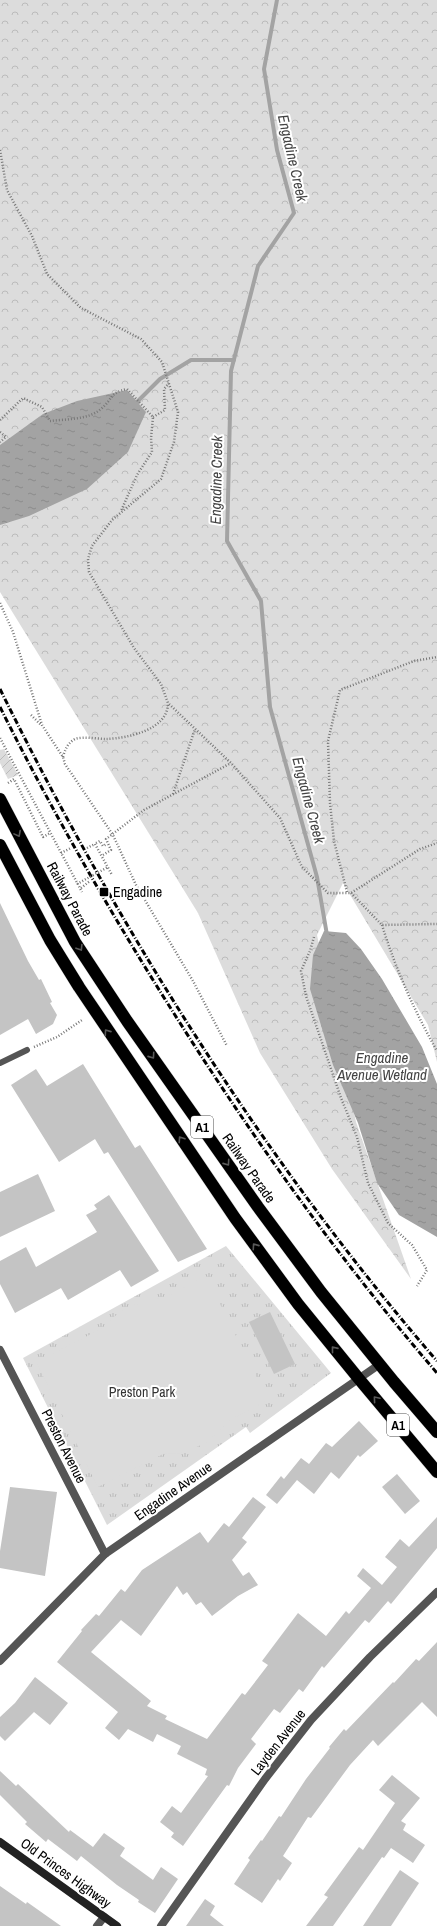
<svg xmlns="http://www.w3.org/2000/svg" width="437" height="1926" font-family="'Archivo Narrow',sans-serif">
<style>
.grass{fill:url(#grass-tufts)}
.forest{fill:url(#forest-crowns)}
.garden{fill:url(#garden-furrows)}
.pitch{fill:#dcdcdc}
.water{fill:url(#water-ripples)}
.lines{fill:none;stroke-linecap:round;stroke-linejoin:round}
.stream{stroke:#a3a3a3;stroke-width:4}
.building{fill:#c4c4c4}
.highway-casing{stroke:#dbdbdb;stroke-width:13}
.path{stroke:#777;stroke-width:2.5;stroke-dasharray:1 2;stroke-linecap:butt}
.lane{stroke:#555;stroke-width:6}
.street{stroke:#555;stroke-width:8}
.secondary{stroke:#222;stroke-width:8}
.highway{stroke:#000;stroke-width:12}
.rail{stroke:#000;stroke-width:3;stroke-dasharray:6 2 1 2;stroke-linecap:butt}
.path-bridge{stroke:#777;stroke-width:2.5;stroke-dasharray:1 2;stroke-linecap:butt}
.oneway{stroke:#595959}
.poi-dot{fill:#000;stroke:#fff;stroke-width:1.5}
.labels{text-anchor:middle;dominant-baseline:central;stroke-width:4;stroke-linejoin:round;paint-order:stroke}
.shield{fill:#fff;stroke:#4c4c4c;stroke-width:1}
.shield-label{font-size:13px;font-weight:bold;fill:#000}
.poi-label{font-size:14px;fill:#000;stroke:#fff;text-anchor:start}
.street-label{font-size:14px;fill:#000;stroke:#fff}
.park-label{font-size:14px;fill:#333;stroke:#fff}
.water-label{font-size:15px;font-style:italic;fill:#444;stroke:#fff}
</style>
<defs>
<pattern id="grass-tufts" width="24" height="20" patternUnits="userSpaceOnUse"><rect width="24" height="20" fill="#dcdcdc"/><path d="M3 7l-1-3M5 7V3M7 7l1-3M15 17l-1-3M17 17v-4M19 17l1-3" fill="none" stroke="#bbb"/></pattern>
<pattern id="forest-crowns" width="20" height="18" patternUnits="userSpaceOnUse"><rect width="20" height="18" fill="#dcdcdc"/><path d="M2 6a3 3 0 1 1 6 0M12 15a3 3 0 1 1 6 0" fill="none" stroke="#bbb"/></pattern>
<pattern id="garden-furrows" width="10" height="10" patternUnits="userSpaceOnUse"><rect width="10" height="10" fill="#dcdcdc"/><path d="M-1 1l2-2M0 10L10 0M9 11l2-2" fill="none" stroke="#bbb"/></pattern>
<pattern id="water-ripples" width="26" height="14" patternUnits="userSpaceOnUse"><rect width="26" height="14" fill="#a3a3a3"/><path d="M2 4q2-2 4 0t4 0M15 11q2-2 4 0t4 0" fill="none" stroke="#8b8b8b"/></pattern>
</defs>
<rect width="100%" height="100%" fill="#fff"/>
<polygon class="grass" points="226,1246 331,1373 250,1433 246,1427 107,1525 23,1358"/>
<polygon class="forest" points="0,0 437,0 437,1062 428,1025 343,883 317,935 356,1122 411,1279 332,1169 260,1053 198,913 0,592"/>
<polygon class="garden" points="4,749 18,775 8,779 0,763 0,750"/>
<path class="pitch" d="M 206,1276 L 268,1400 L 228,1421 L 223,1428 L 204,1444 L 181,1453 L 163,1454 L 98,1487 L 36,1362 L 105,1327 C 118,1308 140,1302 161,1298 C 171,1296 195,1281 206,1276 Z"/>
<g class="water">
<polygon points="127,390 146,412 128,452 87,489 29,516 0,525 0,445 43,414 77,401"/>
<polygon points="324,931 346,933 361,949 382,979 422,1047 437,1084 437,1237 399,1215 377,1183 358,1123 333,1065 310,989 313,955"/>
</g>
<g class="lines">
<g class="stream">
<polyline points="277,0 264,69 277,150 294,213 258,266 231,371 227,541 261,601 270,707 317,877 327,935"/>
<polyline points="137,402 160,379 191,360 234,360"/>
</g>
</g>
<g class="building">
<polygon points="0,903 28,961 39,980 41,979 52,1002 50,1003 57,1015 53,1024 36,1034 28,1019 0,1035"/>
<polygon points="83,1064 135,1148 140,1145 207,1249 178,1262 108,1152 104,1154 95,1139 59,1162 11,1085 36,1069 47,1086"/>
<polygon points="38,1174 55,1211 0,1237 0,1192"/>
<polygon points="109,1195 159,1271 131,1287 120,1270 68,1300 61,1288 15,1313 0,1284 0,1261 26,1247 36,1267 97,1232 86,1215 97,1209 94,1205"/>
<polygon points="270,1312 295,1364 274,1374 249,1322"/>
<polygon points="359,1421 378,1441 360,1457 358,1455 339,1479 331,1472 314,1494 297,1480 277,1504 266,1495 281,1476 284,1479 301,1458 309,1464 326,1443 332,1447"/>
<polygon points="397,1474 420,1501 405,1514 382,1487"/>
<polygon points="10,1487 57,1492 45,1576 0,1568 0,1551"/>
<polygon points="253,1497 266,1507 242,1538 247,1542 232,1560 243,1576 249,1572 258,1585 238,1596 212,1616 201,1602 196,1605 187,1592 183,1595 177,1586 141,1636 121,1620 91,1652 151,1701 147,1706 167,1716 165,1719 207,1739 242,1693 245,1695 268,1665 262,1661 298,1613 326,1636 346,1611 349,1614 371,1588 357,1576 363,1568 382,1585 397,1567 385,1557 400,1539 409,1547 437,1517 437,1548 391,1604 388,1601 369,1623 365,1620 324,1668 322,1666 303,1692 299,1689 280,1713 274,1709 251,1739 256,1744 238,1768 229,1786 227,1785 183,1846 171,1837 174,1833 160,1822 172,1806 181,1813 208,1776 205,1775 207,1769 177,1754 181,1746 157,1734 153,1742 128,1729 119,1740 105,1728 118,1712 57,1662 82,1631 81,1630 96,1614 99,1616 121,1589 125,1592 142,1570 200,1532 208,1543 224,1523 229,1527"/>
<polygon points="437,1642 437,1717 422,1702 378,1746 373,1740 350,1765 311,1818 308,1817 283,1856 292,1863 280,1881 278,1879 262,1903 234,1884 250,1860 248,1858 261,1840 262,1841 279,1816 281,1817 306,1779 330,1748 329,1747 344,1729 346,1731 393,1682 394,1683 416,1659 419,1661"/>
<polygon points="35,1677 68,1703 50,1725 34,1712 5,1741 0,1736 0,1717 15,1703"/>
<polygon points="0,1771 16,1786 18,1784 69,1832 70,1830 93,1847 104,1833 125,1848 120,1856 153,1880 161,1867 178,1879 155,1913 138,1902 139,1900 117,1885 81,1856 77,1861 48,1839 46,1842 25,1824 27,1822 0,1795"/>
<polygon points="392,1775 420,1798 401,1821 406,1824 403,1830 425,1845 413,1863 391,1848 384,1858 382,1857 333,1926 306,1926 328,1897 324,1895 359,1847 363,1850 395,1803 379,1790"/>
<polygon points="400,1870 419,1883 391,1926 363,1926"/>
<polygon points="0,1886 26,1904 27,1902 61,1926 0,1926"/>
<polygon points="205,1899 215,1906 210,1915 224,1926 186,1926"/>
</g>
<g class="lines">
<g class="highway-casing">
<g id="highway">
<polyline points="0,799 75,942 127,1021 258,1207 321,1292 394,1382 437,1432"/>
<polyline points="0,845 50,940 79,987 235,1218 298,1304 359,1379 437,1472"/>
</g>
</g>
<g class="path">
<polyline points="0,150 7,190 32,236 47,274 81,308 141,339 162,362 178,412 174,442 161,479 112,520 92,546 88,559 89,572 134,648 161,684 168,703 231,763 280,818 302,867 328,893 351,893 420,849 437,843"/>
<polyline points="153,417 165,410 164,389 169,383"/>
<path d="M 0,420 L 23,398 L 42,407 L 50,421 C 66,419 88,420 101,409 C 113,399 109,393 127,389 L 153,417 L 151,438 L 152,452 L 137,475 L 121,511"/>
<polyline points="0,432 6,437 0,442"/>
<polyline points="0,603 13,632 42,725 63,757 65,764 113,835 136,885 193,981 227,1046"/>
<polyline points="31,715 41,725"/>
<polyline points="0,738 82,892"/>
<path d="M 63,757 C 65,749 68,743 75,739 C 84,736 97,739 107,739 C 128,738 168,730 168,703"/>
<polyline points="8,783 14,779 43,837 50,833"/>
<polyline points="173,794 195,729"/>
<polyline points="96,843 100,841 103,846 107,844"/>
<polyline points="95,844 112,875"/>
<polyline points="87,848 95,844"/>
<polyline points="61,853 71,848"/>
<polyline points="103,855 111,850 106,839 144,810 231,763"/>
<polyline points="81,888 90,881"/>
<polyline points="347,892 334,841 330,803 328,741 340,690 414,661 437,657"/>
<polyline points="351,893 382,925 437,924"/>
<path d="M 382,925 C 396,970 414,1010 437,1051"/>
<polyline points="314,937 310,951 301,971 306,996 341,1098 357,1137 368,1183 388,1223 412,1245 427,1270 417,1286"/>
<polyline points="34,1047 57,1037 82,1020"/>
</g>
<polyline class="lane" points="0,1063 27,1050"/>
<g class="street">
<polyline points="0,1350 105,1554"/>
<polyline points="0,1661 105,1554 380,1364"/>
<polyline points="97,1926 104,1917"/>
<polyline points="161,1926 265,1779 311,1720 370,1657 437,1592"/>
</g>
<polyline class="secondary" points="0,1842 117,1926"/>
<use href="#highway" class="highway"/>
<g class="rail">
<path d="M 0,689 C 117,926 264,1161 437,1361"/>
<path d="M 0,707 C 51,809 107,907 168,1004 C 249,1133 337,1257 437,1373"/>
</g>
<polyline class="path-bridge" points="77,884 108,867"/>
</g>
<defs><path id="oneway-chevron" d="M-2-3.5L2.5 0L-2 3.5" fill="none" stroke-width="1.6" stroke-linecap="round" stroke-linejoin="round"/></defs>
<g class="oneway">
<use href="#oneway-chevron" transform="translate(18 834) rotate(62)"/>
<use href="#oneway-chevron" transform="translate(80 948) rotate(58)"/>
<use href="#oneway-chevron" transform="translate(107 1032) rotate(-125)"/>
<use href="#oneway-chevron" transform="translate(152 1056) rotate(55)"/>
<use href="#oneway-chevron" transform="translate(181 1139) rotate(-124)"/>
<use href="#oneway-chevron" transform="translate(227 1163) rotate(55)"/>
<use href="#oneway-chevron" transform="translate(255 1246) rotate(-125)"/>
<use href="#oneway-chevron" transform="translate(334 1349) rotate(-129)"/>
<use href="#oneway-chevron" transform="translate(376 1399) rotate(-130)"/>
</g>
<rect class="poi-dot" x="99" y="887" width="10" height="10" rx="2"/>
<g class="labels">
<g class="shield">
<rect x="191" y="1116" width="22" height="22" rx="3"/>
<rect x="387" y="1414" width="22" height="22" rx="3"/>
</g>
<g class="shield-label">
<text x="202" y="1127">A1</text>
<text x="398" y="1425">A1</text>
</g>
<g class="poi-label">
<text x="113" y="892">Engadine</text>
</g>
<g class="street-label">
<text transform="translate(70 899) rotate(62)">Railway Parade</text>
<text transform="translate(249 1168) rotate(55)">Railway Parade</text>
<text transform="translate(64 1446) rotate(63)">Preston Avenue</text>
<text transform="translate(173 1491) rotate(-35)">Engadine Avenue</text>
<text transform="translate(278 1742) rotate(-52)">Layden Avenue</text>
<text transform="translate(66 1873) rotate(36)">Old Princes Highway</text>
</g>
<g class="park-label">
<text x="142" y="1392">Preston Park</text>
</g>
<g class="water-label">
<text transform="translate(293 158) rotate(77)">Engadine Creek</text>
<text transform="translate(216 480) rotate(-89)">Engadine Creek</text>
<text transform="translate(309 800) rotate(75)">Engadine Creek</text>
<text x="382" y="1057">Engadine<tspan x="382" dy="17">Avenue Wetland</tspan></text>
</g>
</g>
</svg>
